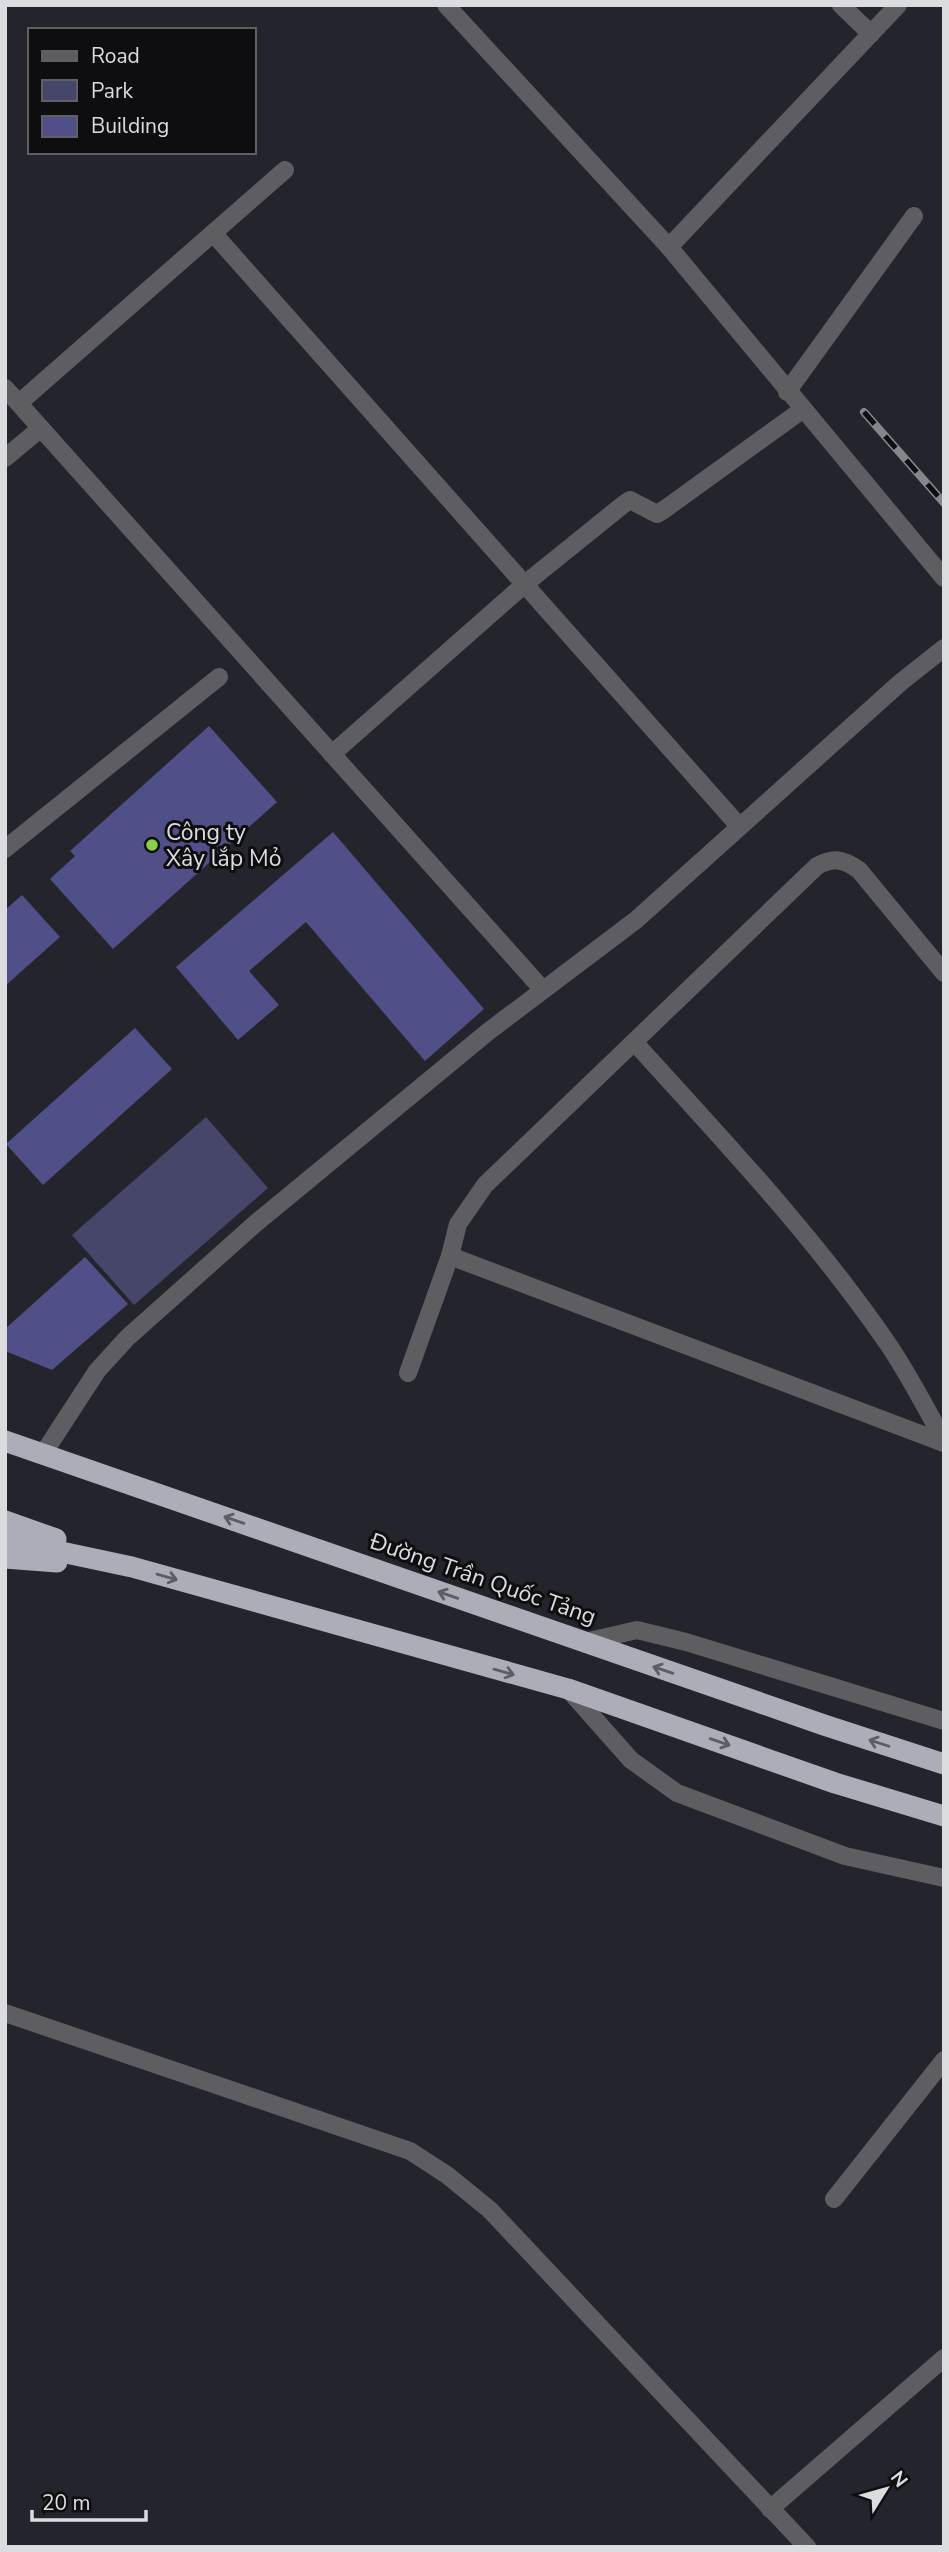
<svg xmlns="http://www.w3.org/2000/svg" width="949" height="2552" font-family="'Nunito Sans',sans-serif">
<style>
.green{fill:#454669}
.building{fill:#504f87}
.lines{fill:none;stroke-linecap:round;stroke-linejoin:round}
.minor{stroke:#5e5e62;stroke-width:18}
.highway{stroke:#acadb6;stroke-width:21}
.rail-casing{stroke:#85868b;stroke-width:8}
.rail{stroke:#0e0e11;stroke-width:5;stroke-dasharray:16;stroke-linecap:butt}
.oneway{stroke:#5d5e64}
.poi-dot{fill:#89cf48;stroke:#0e0e11;stroke-width:2.5}
.labels{text-anchor:middle;dominant-baseline:central;stroke-width:6;stroke-linejoin:round;paint-order:stroke}
.poi-label{font-size:23px;fill:#dbdce0;stroke:#0e0e11;text-anchor:start}
.street-label{font-size:23px;fill:#dbdce0;stroke:#0e0e11}
</style>
<rect width="100%" height="100%" fill="#24252c"/>
<polygon class="green" points="206,1117 268,1188 134,1305 72,1235"/>
<g class="building">
<polygon points="209,726 277,802 113,949 50,879 75,856 70,851"/>
<polygon points="333,832 484,1009 425,1061 306,922 249,971 279,1005 238,1040 176,967"/>
<polygon points="22,895 60,937 5,986 5,910"/>
<polygon points="135,1028 172,1069 43,1185 6,1144"/>
<polygon points="85,1257 128,1304 52,1370 5,1351 5,1329"/>
</g>
<g class="lines">
<g class="minor">
<polyline points="446,5 669,247 944,578"/>
<polyline points="841,5 871,34"/>
<polyline points="213,233 739,826"/>
<polyline points="669,247 898,5"/>
<polyline points="5,388 543,990"/>
<polyline points="787,392 914,216"/>
<polyline points="19,403 285,170"/>
<polyline points="5,458 41,428"/>
<polyline points="332,754 526,583 624,504 630,500 657,514 665,509 802,410"/>
<polyline points="5,849 219,677"/>
<path d="M 635,1043 C 723,1140 814,1236 888,1344 C 909,1375 926,1408 944,1441"/>
<polyline points="450,1256 944,1443"/>
<path d="M 408,1373 L 450,1256 L 458,1224 L 485,1185 L 817,866 C 834,857 843,859 859,870 L 944,973"/>
<polyline points="43,1454 97,1371 127,1338 256,1223 489,1031 636,920 901,682 944,648"/>
<polyline points="585,1642 637,1630 686,1642 944,1721"/>
<polyline points="568,1689 631,1760 677,1793 845,1856 944,1878"/>
<polyline points="5,2013 410,2151 447,2175 490,2210 807,2547"/>
<polyline points="834,2199 944,2060"/>
<polyline points="770,2509 944,2358"/>
</g>
<g class="highway">
<polyline points="5,1441 824,1725 944,1764"/>
<polyline points="5,1521 56,1539"/>
<polyline points="5,1540 132,1567 568,1689 835,1783 944,1816"/>
<polyline points="5,1558 57,1562"/>
</g>
<g class="rail-casing">
<polyline id="rail" points="864,412 944,503"/>
</g>
<use href="#rail" class="rail"/>
</g>
<defs><path id="oneway-shaft" d="M-6 0H5M1.5-3L5.5 0L1.5 3" fill="none" stroke-width="1.6" stroke-linecap="round" stroke-linejoin="round" transform="scale(1.75)"/></defs>
<g class="oneway">
<use href="#oneway-shaft" transform="translate(234 1520) rotate(-161)"/>
<use href="#oneway-shaft" transform="translate(167 1577) rotate(16)"/>
<use href="#oneway-shaft" transform="translate(448 1595) rotate(-161)"/>
<use href="#oneway-shaft" transform="translate(663 1670) rotate(-161)"/>
<use href="#oneway-shaft" transform="translate(504 1672) rotate(16)"/>
<use href="#oneway-shaft" transform="translate(720 1742) rotate(19)"/>
<use href="#oneway-shaft" transform="translate(879 1743) rotate(-162)"/>
</g>
<circle class="poi-dot" cx="152" cy="845" r="7"/>
<g class="labels">
<g class="poi-label">
<text x="166" y="832">Công ty<tspan x="166" dy="26">Xây lắp Mỏ</tspan></text>
</g>
<g class="street-label">
<text transform="translate(483 1579) rotate(19)">Đường Trần Quốc Tảng</text>
</g>
</g>
<rect width="949" height="2552" fill="none" stroke="#dbdce0" stroke-width="14"/>
<rect x="28" y="28" width="228" height="126" fill="#0e0e11" stroke="#606064" stroke-width="2"/>
<rect x="42" y="51" width="35" height="10" fill="#5e5e62" stroke="#606064" stroke-width="2"/>
<text x="91" y="63" font-size="21" fill="#dbdce0">Road</text>
<rect x="42" y="80" width="35" height="21" fill="#454669" stroke="#606064" stroke-width="2"/>
<text x="91" y="98" font-size="21" fill="#dbdce0">Park</text>
<rect x="42" y="116" width="35" height="21" fill="#504f87" stroke="#606064" stroke-width="2"/>
<text x="91" y="133" font-size="21" fill="#dbdce0">Building</text>
<g transform="translate(886 2489) rotate(53)" stroke="#0e0e11" stroke-width="5" paint-order="stroke">
<path d="M0-5L12 26L0 18L-12 26Z" fill="#dbdce0"/>
<text y="-10" font-size="19" font-weight="bold" text-anchor="middle" fill="#dbdce0">N</text>
</g>
<path d="M32 2510v10h114v-10" fill="none" stroke="#dbdce0" stroke-width="3.5"/>
<text x="42" y="2510" font-size="21" fill="#dbdce0" stroke="#0e0e11" stroke-width="5" paint-order="stroke">20 m</text>
</svg>
